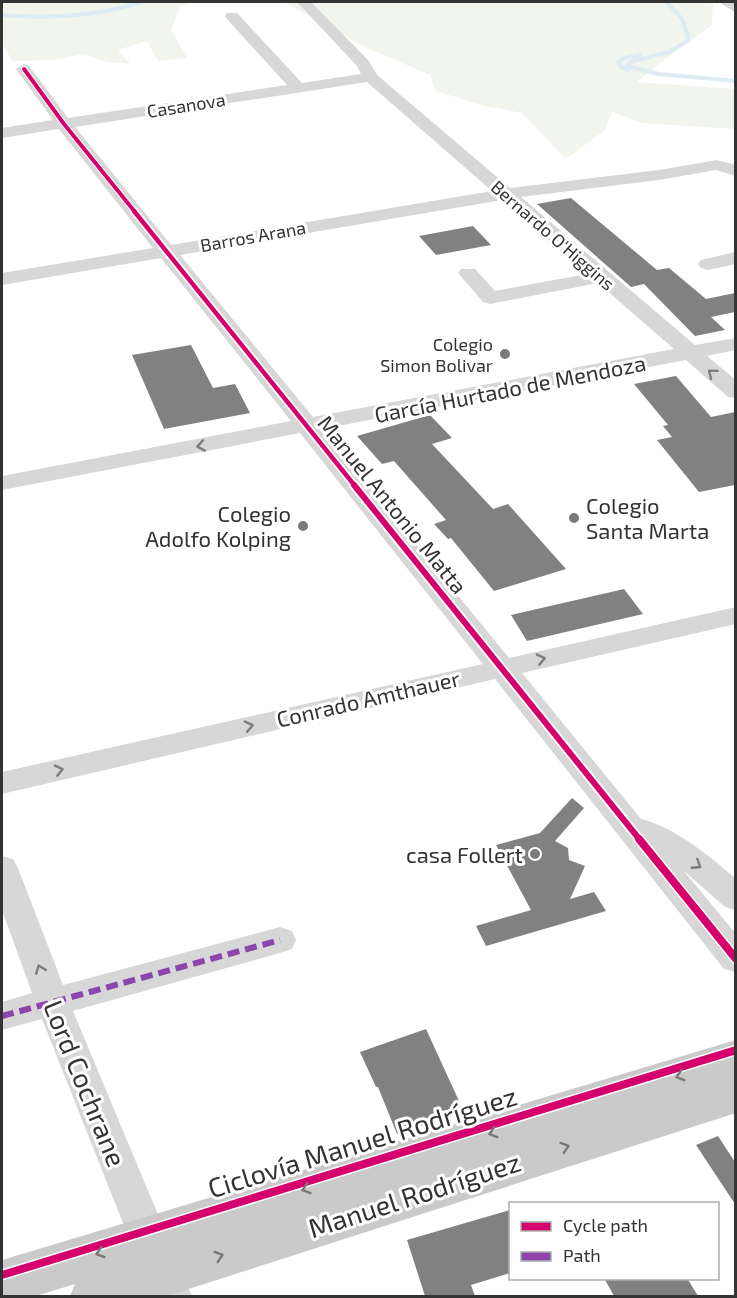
<svg xmlns="http://www.w3.org/2000/svg" width="737" height="1298" font-family="'Exo 2',sans-serif">
<style>
.green{fill:#f1f5ed}
.lines{fill:none;stroke-linecap:round;stroke-linejoin:round}
.stream{stroke:#ddebf3;stroke-width:4}
.building{fill:#818181}
.minor{fill:#d7d7d7;fill-rule:evenodd}
.major{fill:#cacaca;fill-rule:evenodd}
.quiet{stroke:#8e44ad;stroke-width:6;stroke-dasharray:12 6;stroke-linecap:butt}
.cycleway-far3-casing{stroke:#fff;stroke-width:6}
.cycleway-far2-casing{stroke:#fff;stroke-width:8}
.cycleway-far1-casing{stroke:#fff;stroke-width:10}
.cycleway-casing{stroke:#fff;stroke-width:11}
.cycleway-far3{stroke:#d6006c;stroke-width:4}
.cycleway-far2{stroke:#d6006c;stroke-width:4.5}
.cycleway-far1{stroke:#d6006c;stroke-width:6}
.cycleway{stroke:#d6006c;stroke-width:8}
.oneway{stroke:#7d7d7d}
.oneway2{stroke:#777}
.poi-dot{fill:#7a7a7a;stroke:#fff;stroke-width:2}
.labels{text-anchor:middle;dominant-baseline:central;stroke-width:6;stroke-linejoin:round;paint-order:stroke}
.far-street-label{font-size:18px;fill:#333;stroke:#fff}
.far-poi-label{font-size:18px;fill:#333;stroke:#fff;text-anchor:end}
.street-label{font-size:22px;fill:#333;stroke:#fff}
.poi-label{font-size:22px;fill:#333;stroke:#fff;text-anchor:end}
.near-street-label{font-size:27px;fill:#333;stroke:#fff}
</style>
<rect width="100%" height="100%" fill="#fff"/>
<g class="green">
<polygon points="2,2 191,2 180,7 171,30 187,58 158,61 147,41 118,50 130,64 107,62 84,54 54,60 12,61 5,47 2,47"/>
<polygon points="284,2 707,2 713,4 712,25 653,68 637,82 735,89 735,129 642,123 612,112 604,131 566,159 522,113 481,105 436,91 430,75 365,47"/>
</g>
<g class="lines">
<g class="stream">
<polyline points="667,2 682,19 689,40 669,52 630,62 627,66 658,74 736,81"/>
<path d="M 2,15 C 49,19 97,16 142,2"/>
<polyline points="628,70 620,66 618,62 624,58 640,55"/>
</g>
</g>
<g class="building">
<polygon points="571,198 657,270 669,268 706,299 735,293 735,312 711,317 725,330 695,336 644,284 631,287 537,204"/>
<polygon points="473,226 491,245 436,255 419,236"/>
<polygon points="191,345 213,388 235,384 250,413 164,429 132,355"/>
<polygon points="676,376 711,417 735,412 735,485 699,492 657,440 672,437 663,426 668,425 634,384"/>
<polygon points="430,415 452,438 432,444 493,509 508,504 566,569 494,591 451,538 448,539 434,524 446,520 394,461 382,464 357,436"/>
<polygon points="624,589 643,614 527,641 511,615"/>
<polygon points="572,798 584,808 555,841 568,848 569,860 585,866 570,899 594,892 606,911 486,946 476,926 531,910 496,845 540,833"/>
<polygon points="426,1029 464,1112 397,1134 378,1087 376,1087 360,1052"/>
<polygon points="718,1136 735,1162 735,1204 696,1145"/>
<polygon points="510,1210 510,1273 471,1285 475,1296 425,1296 407,1240"/>
<polygon points="604,1278 687,1278 698,1296 614,1296"/>
</g>
<g class="lines">
<g class="minor">
<path d="M 297,2 L 311,2 L 369,61 L 377,75 L 510,188 L 659,170 L 717,160 L 736,165 L 736,176 L 716,170 L 659,180 L 521,197 L 695,345 L 736,338 L 736,350 L 707,356 L 736,380 L 736,398 L 728,397 L 686,360 L 322,429 L 509,658 L 736,607 L 736,624 L 522,673 L 641,819 C 674,827 710,856 736,879 L 736,910 L 725,907 L 683,870 L 736,934 L 736,972 L 724,969 L 495,679 L 2,794 L 2,772 L 483,664 L 300,433 L 2,490 L 2,476 L 291,421 L 161,258 L 2,285 L 2,273 L 153,248 L 59,129 L 2,138 L 2,128 L 53,120 L 16,69 L 24,64 L 29,66 L 68,118 L 287,85 L 227,19 L 225,16 L 227,13 L 237,13 L 302,83 L 361,74 L 357,66 ZM 367,82 L 492,191 L 171,245 L 75,127 ZM 502,200 L 587,274 L 495,291 L 475,269 L 461,269 L 458,273 L 483,302 L 490,304 L 598,283 L 674,349 L 313,417 L 180,255 Z"/>
<polygon points="719,2 735,2 736,13"/>
<polygon points="736,252 736,264 708,270 701,268 698,264 701,260"/>
<polygon points="2,856 13,859 18,868 63,985 280,927 292,931 296,940 292,949 280,953 73,1011 192,1296 152,1296 42,1019 2,1030 2,1002 32,993 2,910"/>
</g>
<polygon class="major" points="736,1040 736,1113 167,1296 70,1296 75,1284 36,1296 2,1296 2,1260"/>
<polyline class="quiet" points="2,1016 280,940"/>
<g class="cycleway-far3-casing">
<polyline id="cycleway-far3" points="24,69 64,124 135,212"/>
</g>
<g class="cycleway-far2-casing">
<polyline id="cycleway-far2" points="134,211 355,486"/>
</g>
<g class="cycleway-far1-casing">
<polyline id="cycleway-far1" points="354,485 640,840"/>
</g>
<g class="cycleway-casing">
<g id="cycleway">
<polyline points="639,839 736,959"/>
<polyline points="2,1275 736,1050"/>
</g>
</g>
<use href="#cycleway-far3" class="cycleway-far3"/>
<use href="#cycleway-far2" class="cycleway-far2"/>
<use href="#cycleway-far1" class="cycleway-far1"/>
<use href="#cycleway" class="cycleway"/>
</g>
<defs><path id="oneway-chevron" d="M-2-3.5L2.5 0L-2 3.5" fill="none" stroke-width="1.6" stroke-linecap="round" stroke-linejoin="round" transform="scale(1.5)"/></defs>
<g class="oneway">
<use href="#oneway-chevron" transform="translate(712 373) rotate(-140)"/>
<use href="#oneway-chevron" transform="translate(201 446) rotate(170)"/>
<use href="#oneway-chevron" transform="translate(541 659) rotate(-13)"/>
<use href="#oneway-chevron" transform="translate(249 726) rotate(-13)"/>
<use href="#oneway-chevron" transform="translate(59 770) rotate(-13)"/>
<use href="#oneway-chevron" transform="translate(697 865) rotate(33)"/>
<use href="#oneway-chevron" transform="translate(40 969) rotate(-111)"/>
</g>
<g class="oneway2">
<use href="#oneway-chevron" transform="translate(680 1076) rotate(163)"/>
<use href="#oneway-chevron" transform="translate(493 1133) rotate(163)"/>
<use href="#oneway-chevron" transform="translate(565 1147) rotate(-18)"/>
<use href="#oneway-chevron" transform="translate(306 1189) rotate(163)"/>
<use href="#oneway-chevron" transform="translate(100 1253) rotate(162)"/>
<use href="#oneway-chevron" transform="translate(219 1256) rotate(-18)"/>
</g>
<g class="poi-dot">
<circle cx="505" cy="354" r="6"/>
<circle cx="574" cy="518" r="6"/>
<circle cx="303" cy="526" r="6"/>
<circle cx="535" cy="854" r="6"/>
</g>
<g class="labels">
<g class="far-street-label">
<text transform="translate(186 105) rotate(-9)">Casanova</text>
<text transform="translate(553 235) rotate(41)">Bernardo O'Higgins</text>
<text transform="translate(253 236) rotate(-10)">Barros Arana</text>
</g>
<g class="far-poi-label">
<text x="493" y="344">Colegio<tspan x="493" dy="21">Simon Bolivar</tspan></text>
</g>
<g class="street-label">
<text transform="translate(510 388) rotate(-11)">García Hurtado de Mendoza</text>
<text transform="translate(393 504) rotate(51)">Manuel Antonio Matta</text>
<text transform="translate(368 698) rotate(-13)">Conrado Amthauer</text>
</g>
<g class="poi-label">
<text x="586" y="505" text-anchor="start">Colegio<tspan x="586" dy="25">Santa Marta</tspan></text>
<text x="291" y="513">Colegio<tspan x="291" dy="25">Adolfo Kolping</tspan></text>
<text x="523" y="854">casa Follert</text>
</g>
<g class="near-street-label">
<text transform="translate(86 1083) rotate(68)">Lord Cochrane</text>
<text transform="translate(362 1141) rotate(-17)">Ciclovía Manuel Rodríguez</text>
<text transform="translate(414 1194) rotate(-18)">Manuel Rodríguez</text>
</g>
</g>
<rect width="737" height="1298" fill="none" stroke="#333333" stroke-width="6"/>
<rect x="509" y="1202" width="210" height="78" fill="#ffffff" stroke="#adadad" stroke-width="1.5"/>
<rect x="521" y="1222" width="30" height="9" fill="#d6006c" stroke="#adadad" stroke-width="1.5"/>
<text x="563" y="1232" font-size="18" fill="#333333">Cycle path</text>
<rect x="521" y="1252" width="30" height="9" fill="#8e44ad" stroke="#adadad" stroke-width="1.5"/>
<text x="563" y="1262" font-size="18" fill="#333333">Path</text>
</svg>
